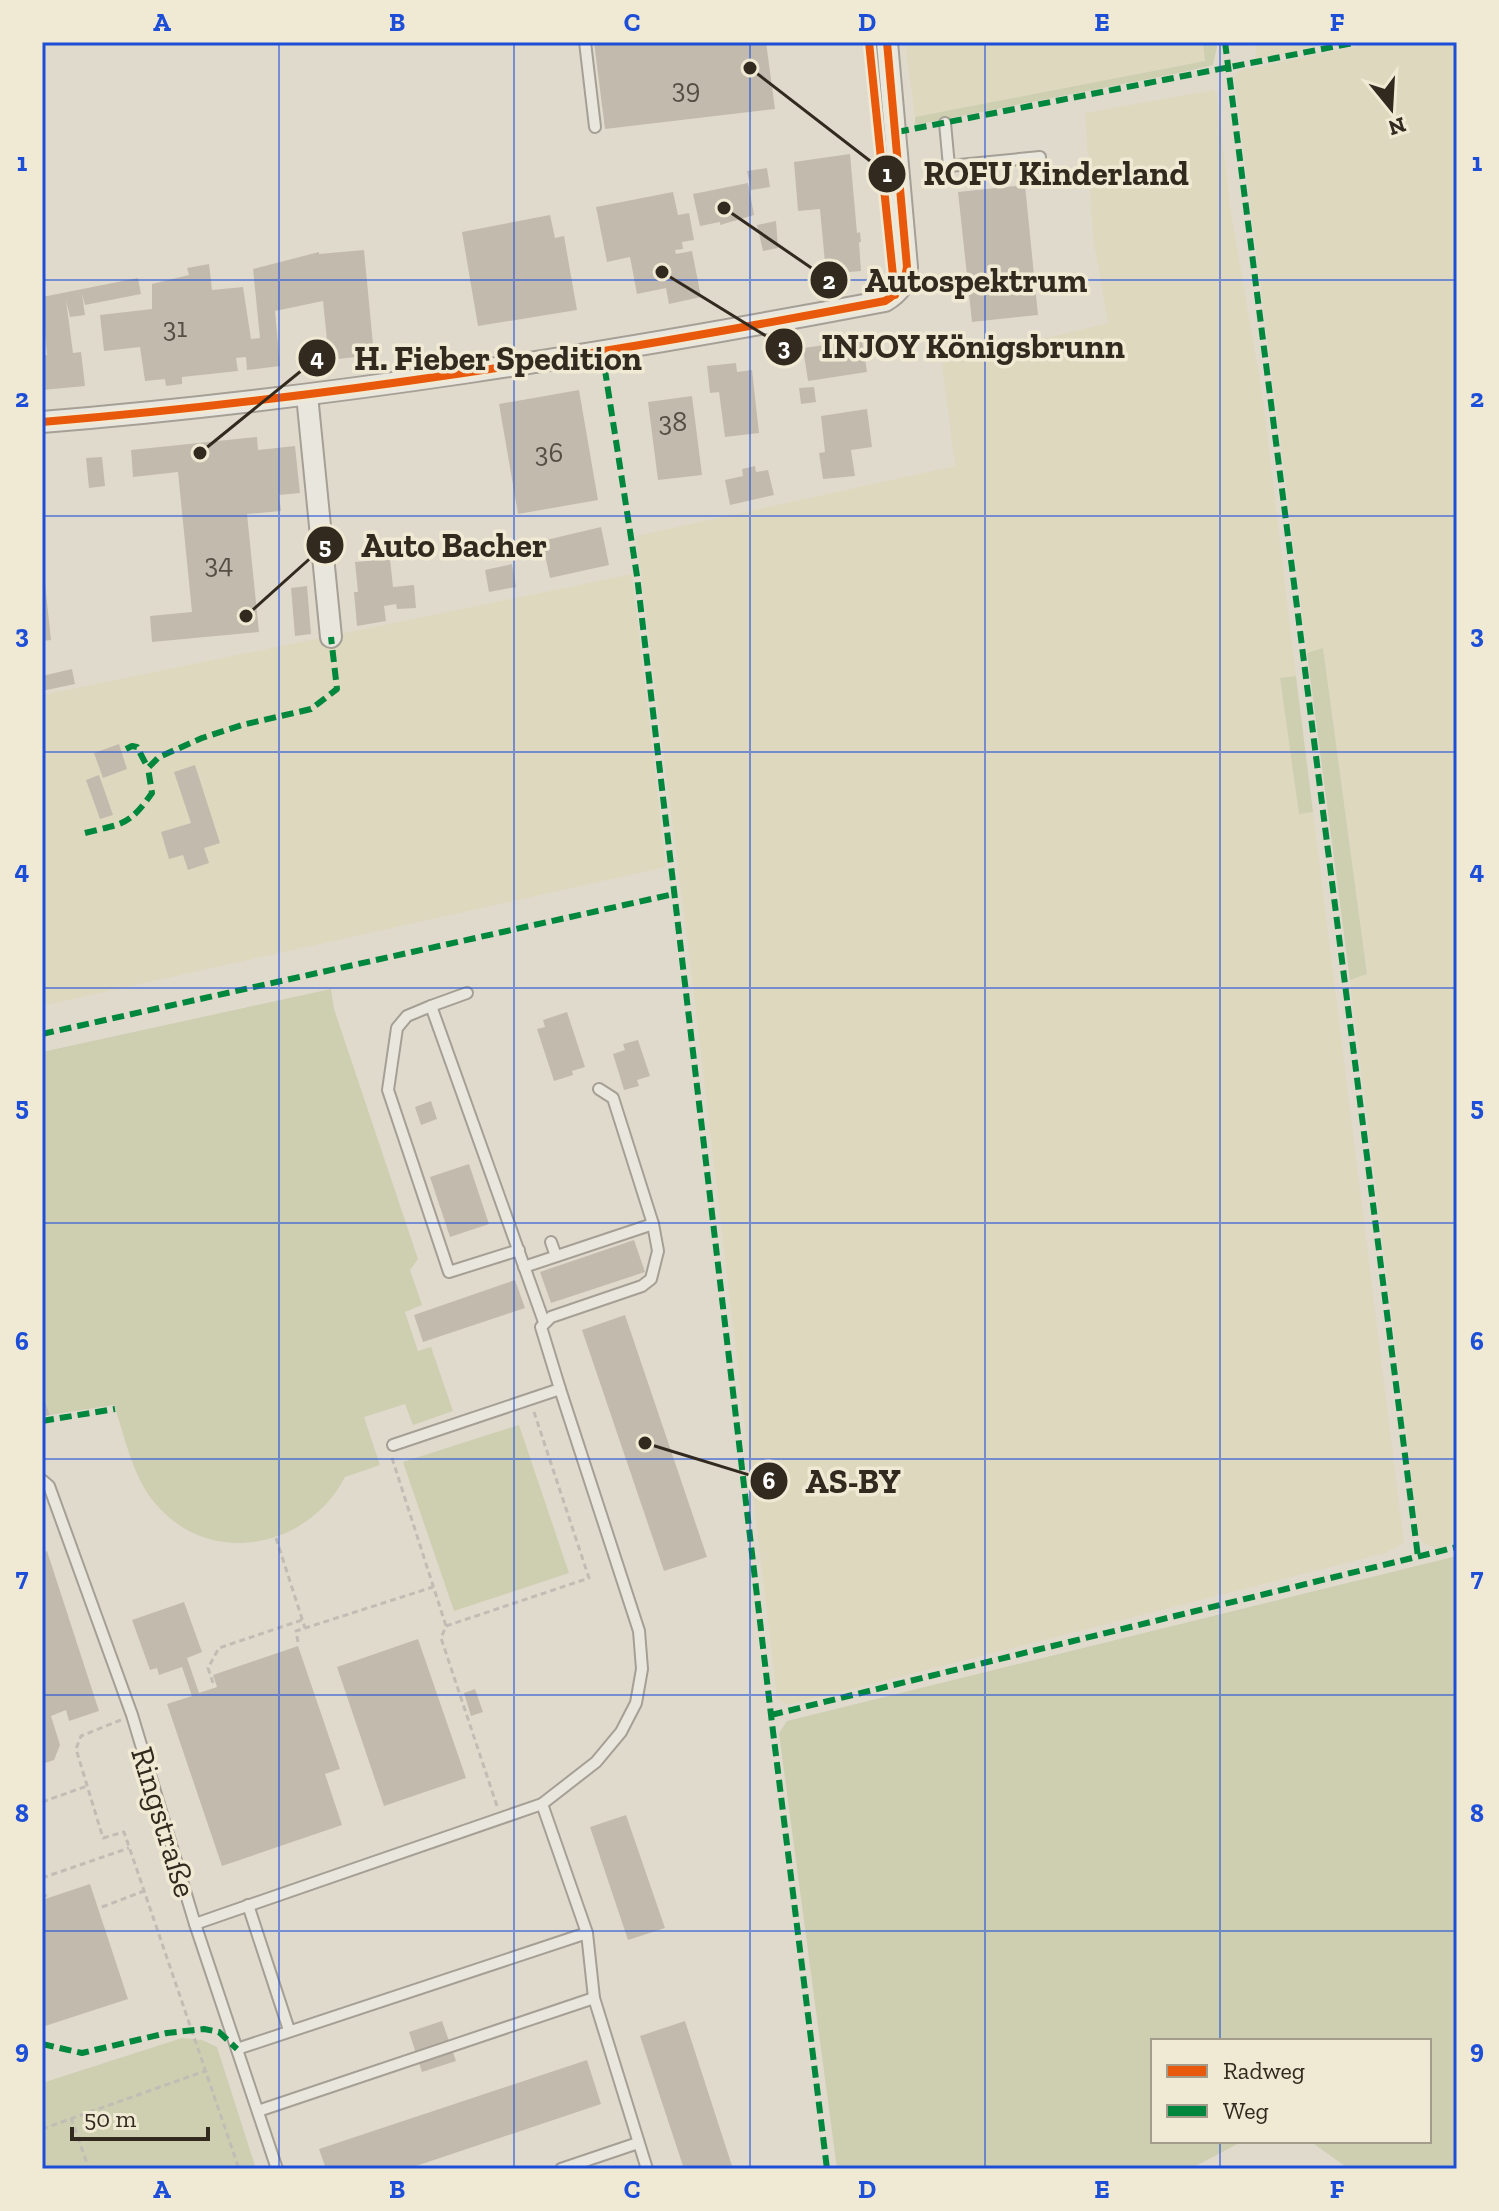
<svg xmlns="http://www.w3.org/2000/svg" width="1499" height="2211" font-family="'Zilla Slab',serif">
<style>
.farmland{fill:#ded8bf}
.green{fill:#ceceb1}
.building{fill:#c3baae}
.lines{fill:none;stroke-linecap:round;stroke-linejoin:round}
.lane-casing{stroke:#a59f95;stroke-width:14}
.street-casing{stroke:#a59f95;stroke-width:24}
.path{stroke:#c1bdb4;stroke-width:3;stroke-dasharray:6 4;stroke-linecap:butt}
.lane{stroke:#e9e6dd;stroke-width:10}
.street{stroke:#e9e6dd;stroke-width:20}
.quiet{stroke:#00873e;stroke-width:6;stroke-dasharray:12 6;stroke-linecap:butt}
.cycleway-casing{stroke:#f0e9d3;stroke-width:13}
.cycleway{stroke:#e8590c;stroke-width:8}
.grid{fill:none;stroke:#1d4ed8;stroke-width:2;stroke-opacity:0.55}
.labels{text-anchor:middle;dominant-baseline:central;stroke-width:7;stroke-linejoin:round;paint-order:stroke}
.number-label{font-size:28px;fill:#564d43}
.street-label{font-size:32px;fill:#32291f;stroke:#f0e9d3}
.leader{fill:none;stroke:#32291f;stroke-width:3}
.callout-dot{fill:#32291f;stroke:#f0e9d3;stroke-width:3}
.mark-label{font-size:24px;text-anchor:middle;font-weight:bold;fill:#fff}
.callout-label{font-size:34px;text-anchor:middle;font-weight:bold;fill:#32291f;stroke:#f0e9d3;stroke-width:7;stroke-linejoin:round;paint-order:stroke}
.neatline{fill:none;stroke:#1d4ed8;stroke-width:3}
.grid-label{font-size:26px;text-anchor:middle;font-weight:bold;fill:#1d4ed8}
</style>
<rect width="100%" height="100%" fill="#e0dacd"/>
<g class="farmland">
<polygon points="905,42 1203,42 1205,61 915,117"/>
<polygon points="1254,42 1338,42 1257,59"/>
<polygon points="1378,42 1457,42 1457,1543 1438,1548 1424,1544 1419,1536 1350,980 1367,974 1323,649 1307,653 1234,77 1238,71"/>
<polygon points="1212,90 1217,93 1230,206 1263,399 1296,676 1280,679 1299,814 1313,812 1404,1543 1386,1553 789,1705 777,1699 690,962 636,536 955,466 942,363 1108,323 1093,238 1085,113"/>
<polygon points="632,574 666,867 42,1006 42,695"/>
</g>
<g class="green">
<polygon points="1203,42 1218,42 1213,65 1179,73 915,125 915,117 1205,61"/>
<polygon points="1323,648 1367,974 1350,980 1307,653"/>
<polygon points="1296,676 1313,812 1299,814 1280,678"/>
<path d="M 331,989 L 334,1009 L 418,1259 L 410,1270 L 422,1305 L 405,1312 L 418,1351 L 431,1347 L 453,1411 L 413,1425 L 405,1404 L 364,1417 L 380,1465 L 345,1477 C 308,1549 208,1569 154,1502 C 132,1475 125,1437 114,1405 L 50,1415 L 42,1390 L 42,1052 Z"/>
<polygon points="519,1425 569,1573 454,1611 403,1462"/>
<polygon points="1457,1556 1457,2169 1349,2169 1310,2141 1429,2141 1429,2041 1153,2041 1153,2141 1243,2141 1190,2169 837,2169 779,1733 787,1721"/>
<polygon points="182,2038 202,2040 217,2047 256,2169 42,2169 42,2135 46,2133 42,2121 42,2083"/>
</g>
<g class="building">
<polygon points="594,42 766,42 775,109 605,129"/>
<polygon points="850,154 857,233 860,232 861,242 859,242 861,271 826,274 820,209 798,211 794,162"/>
<polygon points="767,168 770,187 751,190 747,171"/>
<polygon points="748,183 754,215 720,225 720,222 700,226 693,194"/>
<polygon points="1025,185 1038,315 972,322 958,192"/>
<polygon points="673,192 678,215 689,213 694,240 682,242 683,249 675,250 676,254 692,251 701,297 669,304 666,288 637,294 630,257 607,262 596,207"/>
<polygon points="550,215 555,238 564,236 577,310 478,326 462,232"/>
<polygon points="776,221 778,248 763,251 757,225"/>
<polygon points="364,250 374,355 329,360 323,301 275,311 280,366 247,370 246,357 236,358 238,371 182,377 182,384 166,386 165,379 145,381 140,347 104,351 100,315 152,309 152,284 189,275 187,268 209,264 212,290 243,287 251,339 260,338 253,269 319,252 319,254"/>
<polygon points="138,278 141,294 85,305 82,294 85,315 70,317 66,300 73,353 81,352 85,386 42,390 42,355 47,355 42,297"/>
<polygon points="862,340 867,372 808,381 803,348"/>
<polygon points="736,363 737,372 752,370 759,433 725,437 719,392 710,393 707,366"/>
<polygon points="814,387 816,402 801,404 799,388"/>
<polygon points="579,390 598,500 518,514 499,404"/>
<polygon points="692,396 702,475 658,480 648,402"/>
<polygon points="867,409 872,447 851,450 855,476 823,479 819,453 825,452 821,416"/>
<polygon points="257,437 258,450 295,446 300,493 279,495 281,511 247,514 259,632 152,642 150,616 192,612 178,472 133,477 131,450"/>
<polygon points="102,457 105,486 89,488 86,458"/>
<polygon points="755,466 756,472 768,470 774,495 730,505 725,480 743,476 742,469"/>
<polygon points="601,527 609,565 550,578 542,541"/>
<polygon points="390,559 393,587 414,585 416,608 397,609 396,604 384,606 386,621 357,626 354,592 358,592 355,562"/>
<polygon points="512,564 516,587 489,592 485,570"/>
<polygon points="42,574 44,574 51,640 42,641"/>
<polygon points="307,586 311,634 295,636 291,588"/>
<polygon points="72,669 75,684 42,691 42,676"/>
<polygon points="119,744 127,769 103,778 94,753"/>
<polygon points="195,765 220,843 204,848 209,863 188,870 183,855 169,859 161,832 191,823 174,772"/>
<polygon points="99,775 113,815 100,819 86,780"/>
<polygon points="567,1012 585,1067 572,1071 573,1075 554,1081 537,1029 545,1027 543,1020"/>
<polygon points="638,1040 650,1076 637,1080 639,1086 624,1090 613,1054 625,1050 623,1044"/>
<polygon points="431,1101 437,1119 421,1125 415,1107"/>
<polygon points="469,1164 489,1224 450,1237 430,1177"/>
<polygon points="634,1240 645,1272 551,1303 540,1272"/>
<polygon points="515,1280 525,1308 423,1342 414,1315"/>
<polygon points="625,1315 707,1557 664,1571 582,1330"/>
<polygon points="42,1392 50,1415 42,1417"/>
<polygon points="47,1551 99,1711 69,1721 66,1710 51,1716 60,1745 54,1760 42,1764 42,1553"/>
<polygon points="184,1602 202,1652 187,1658 199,1693 217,1687 213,1675 298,1646 340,1769 325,1774 342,1825 222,1866 167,1704 192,1696 182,1667 159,1675 157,1668 150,1670 132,1620"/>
<polygon points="418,1639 466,1778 384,1806 337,1667"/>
<polygon points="475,1689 483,1712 471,1716 464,1693"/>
<polygon points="626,1815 665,1928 628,1940 590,1827"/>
<polygon points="90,1884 128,1999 42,2027 42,1900"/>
<polygon points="442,2021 456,2061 422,2072 409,2032"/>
<polygon points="685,2021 698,2061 733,2169 684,2169 682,2163 640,2036"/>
<polygon points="587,2060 601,2104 407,2169 326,2169 319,2149"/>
</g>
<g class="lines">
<g class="lane-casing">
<g id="lane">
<polyline points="585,42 595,127"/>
<polyline points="945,123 949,166 1040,157"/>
<polyline points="431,1006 467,993"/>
<polyline points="551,1242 556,1256"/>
<polyline points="519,1250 449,1272 388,1090 397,1028 407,1016 431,1006 544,1322"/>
<polyline points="524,1267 653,1224"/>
<polyline points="560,1389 541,1327 551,1317 642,1286 651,1279 658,1251 653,1224 613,1098 599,1089"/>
<polyline points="42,1480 49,1486 132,1715 195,1924 277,2169"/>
<polyline points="542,1804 587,1933"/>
<polyline points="248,1905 289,2030"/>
<polyline points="195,1924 542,1804 596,1762 621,1732 636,1703 642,1669 639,1631 560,1389 393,1445"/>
<polyline points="237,2049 587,1933 594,1998 647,2169"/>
<polyline points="258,2111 594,1998"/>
<polyline points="561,2169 638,2143"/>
</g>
</g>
<g class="street-casing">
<g id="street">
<polyline points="307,395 331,637"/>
<path d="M 42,422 C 325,399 606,354 885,301 C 900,292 904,285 907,267 L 887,42"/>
</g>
</g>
<g class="path">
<polyline points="392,1458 446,1626"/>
<polyline points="276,1538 305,1628"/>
<polyline points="298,1642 296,1631 433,1587"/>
<polyline points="213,1683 208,1668 219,1648 302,1620"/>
<polyline points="121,1720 81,1736 76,1749 103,1838 124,1832 239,2169"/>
<polyline points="42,1802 87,1786"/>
<polyline points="497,1806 441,1638 446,1626 589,1578 534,1412"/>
<polyline points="42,1878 129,1848"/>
<polyline points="42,1885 46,1897"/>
<polyline points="102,1907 144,1891"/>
<polyline points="71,2118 89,2169"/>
<polyline points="42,2129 205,2071"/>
</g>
<use href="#lane" class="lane"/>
<use href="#street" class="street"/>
<g class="quiet">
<polyline points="1225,42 1418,1557"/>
<polyline points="897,132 1358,42"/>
<polyline points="602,351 637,576 771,1715 827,2169"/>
<polyline points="126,749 132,746 137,747 148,768"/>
<path d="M 85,833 C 123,823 128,827 152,793 L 148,768 L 159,757 L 202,738 L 242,725 L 311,709 L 337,689 L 331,637"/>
<polyline points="42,1034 674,894"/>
<polyline points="42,1421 115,1409"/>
<polyline points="771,1715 1457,1547"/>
<polyline points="42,2044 82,2053 167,2033 204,2029 219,2032 237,2049"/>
</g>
<g class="cycleway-casing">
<g id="cycleway">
<polyline points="869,42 895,295"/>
<path d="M 42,422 C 325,399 606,354 885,301 C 900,292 904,285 907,267 L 887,42"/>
</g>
</g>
<use href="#cycleway" class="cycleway"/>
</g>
<path class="grid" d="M 279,42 L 279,2169M 514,42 L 514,2169M 750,42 L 750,2169M 985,42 L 985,2169M 1220,42 L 1220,2041M 42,280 L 1457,280M 42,516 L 1457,516M 42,752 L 1457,752M 42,988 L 1457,988M 42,1223 L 1457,1223M 42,1459 L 1457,1459M 42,1695 L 1457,1695M 42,1931 L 1457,1931M 1220,2141 L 1220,2169"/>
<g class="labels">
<g class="number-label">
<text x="686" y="88">39</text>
<text x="175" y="327">31</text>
<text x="673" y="421">38</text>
<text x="549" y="452">36</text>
<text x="219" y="563">34</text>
</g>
<g class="street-label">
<text transform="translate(164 1822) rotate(73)">Ringstraße</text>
</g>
</g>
<path class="leader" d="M750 68L887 174M724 208L829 280M662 272L784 347M200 453L317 358M246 616L325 545M645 1443L769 1481"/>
<g class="callout-dot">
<circle cx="750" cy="68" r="8"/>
<circle cx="724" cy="208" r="8"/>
<circle cx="662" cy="272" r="8"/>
<circle cx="200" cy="453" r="8"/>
<circle cx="246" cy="616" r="8"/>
<circle cx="645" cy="1443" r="8"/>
<circle cx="887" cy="174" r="20"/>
<circle cx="829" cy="280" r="20"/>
<circle cx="784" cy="347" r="20"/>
<circle cx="317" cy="358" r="20"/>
<circle cx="325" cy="545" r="20"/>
<circle cx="769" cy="1481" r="20"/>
</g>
<g class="mark-label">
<text x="887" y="182">1</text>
<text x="829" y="289">2</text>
<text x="784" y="355">3</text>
<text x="317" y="366">4</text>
<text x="325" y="554">5</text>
<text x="769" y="1489">6</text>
</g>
<g class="callout-label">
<text x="1056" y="185">ROFU Kinderland</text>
<text x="976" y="292">Autospektrum</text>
<text x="973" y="358">INJOY Königsbrunn</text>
<text x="498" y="370">H. Fieber Spedition</text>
<text x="454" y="557">Auto Bacher</text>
<text x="853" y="1493">AS-BY</text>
</g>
<rect width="1499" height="2211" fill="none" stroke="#f0e9d3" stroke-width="88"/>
<rect x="1151" y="2039" width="280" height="104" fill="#f0e9d3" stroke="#a49c8b" stroke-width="2"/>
<rect x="1167" y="2065" width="40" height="12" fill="#e8590c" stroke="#a49c8b" stroke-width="2"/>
<text x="1223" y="2079" font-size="24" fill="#32291f">Radweg</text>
<rect x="1167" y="2105" width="40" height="12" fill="#00873e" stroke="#a49c8b" stroke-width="2"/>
<text x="1223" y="2119" font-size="24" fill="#32291f">Weg</text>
<g transform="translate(1391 108) rotate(162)" stroke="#f0e9d3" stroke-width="6" paint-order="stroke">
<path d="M0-6L14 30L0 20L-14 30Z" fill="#32291f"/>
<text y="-12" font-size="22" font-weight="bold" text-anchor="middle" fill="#32291f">N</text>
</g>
<path d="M72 2127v12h136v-12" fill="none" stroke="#32291f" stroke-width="4"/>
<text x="84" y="2127" font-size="24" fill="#32291f" stroke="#f0e9d3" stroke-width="6" paint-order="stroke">50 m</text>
<rect x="44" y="44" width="1411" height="2123" class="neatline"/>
<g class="grid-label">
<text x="162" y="31">A</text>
<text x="397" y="31">B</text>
<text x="632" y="31">C</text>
<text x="867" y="31">D</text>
<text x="1102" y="31">E</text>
<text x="1337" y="31">F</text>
<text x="22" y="171">1</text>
<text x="1477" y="171">1</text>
<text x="22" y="407">2</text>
<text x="1477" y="407">2</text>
<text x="22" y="643">3</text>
<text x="1477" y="643">3</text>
<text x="22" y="879">4</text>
<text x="1477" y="879">4</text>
<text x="22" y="1115">5</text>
<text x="1477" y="1115">5</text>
<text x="22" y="1350">6</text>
<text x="1477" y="1350">6</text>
<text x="22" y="1586">7</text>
<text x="1477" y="1586">7</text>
<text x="22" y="1822">8</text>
<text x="1477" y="1822">8</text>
<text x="22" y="2058">9</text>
<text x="1477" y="2058">9</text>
<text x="162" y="2198">A</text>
<text x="397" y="2198">B</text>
<text x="632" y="2198">C</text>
<text x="867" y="2198">D</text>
<text x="1102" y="2198">E</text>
<text x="1337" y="2198">F</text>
</g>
</svg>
